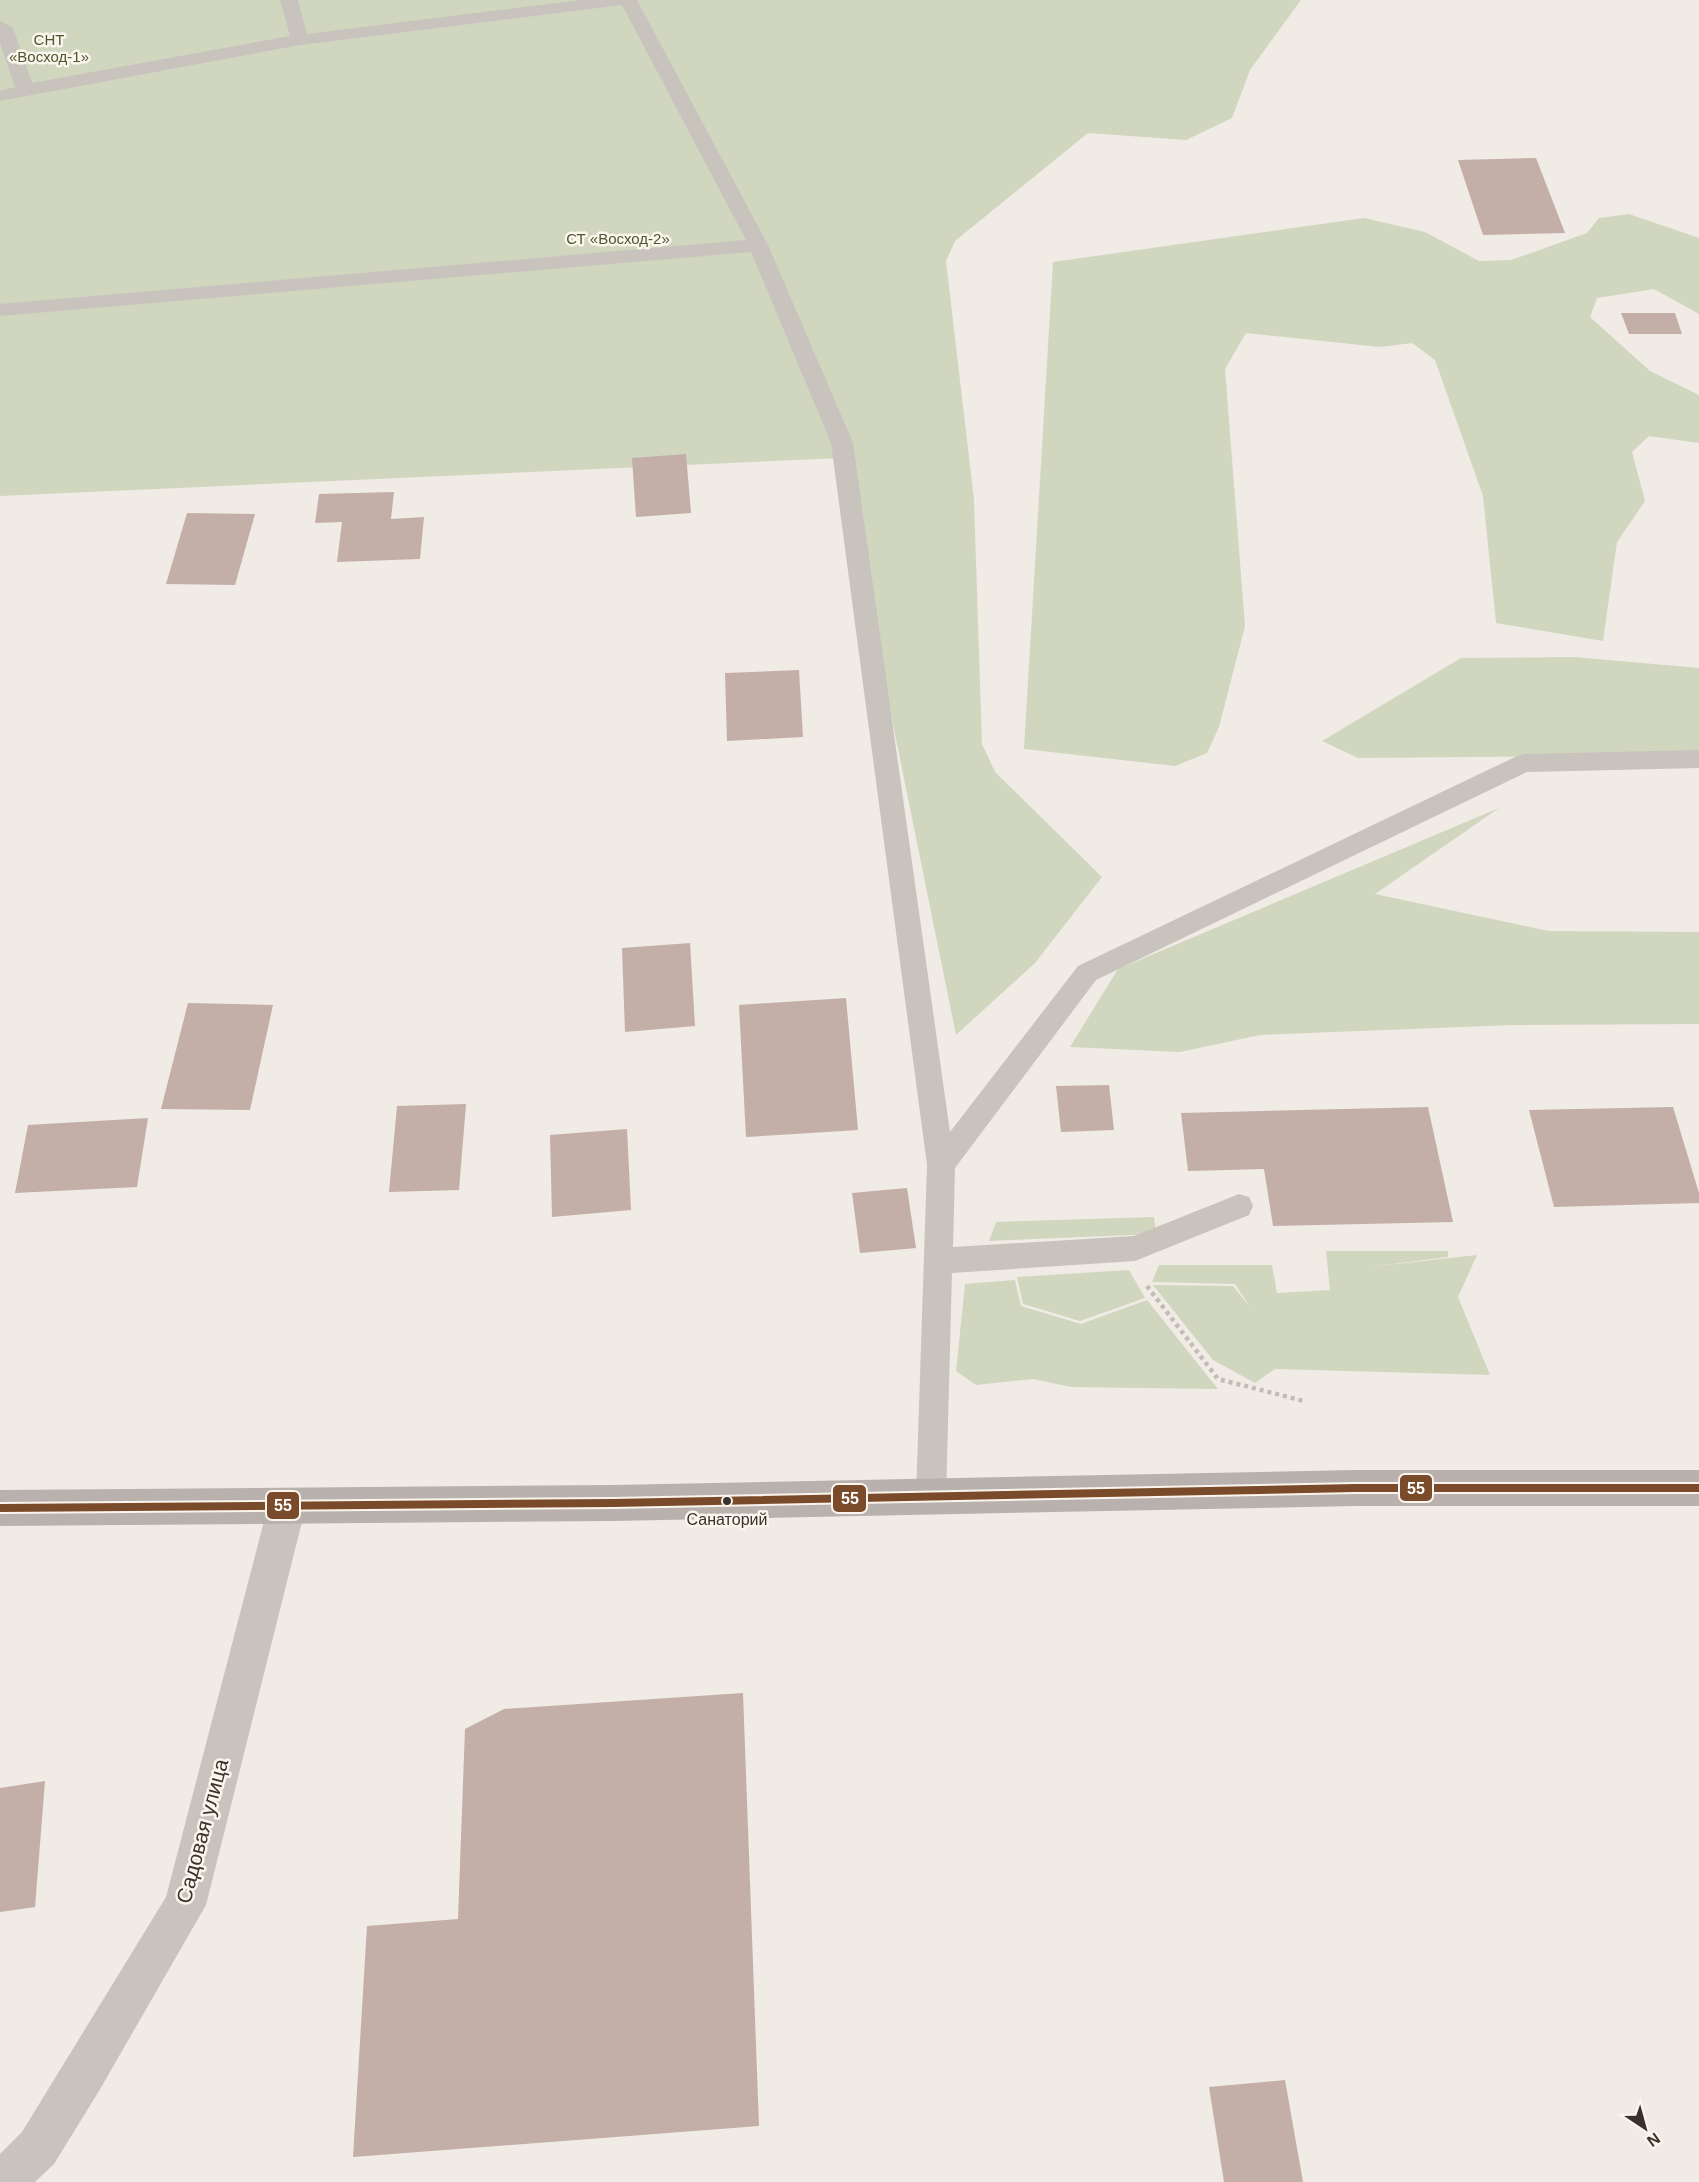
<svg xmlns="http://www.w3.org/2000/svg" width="1699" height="2182" font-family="Arial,sans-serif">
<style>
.green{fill:#d1d6bf}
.building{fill:#c3afa7}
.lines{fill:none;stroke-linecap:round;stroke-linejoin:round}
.path{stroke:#c2bbb6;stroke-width:4.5;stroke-dasharray:4 4;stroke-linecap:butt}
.lane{fill:#c9c3be;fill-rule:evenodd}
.street{fill:#c9c3be;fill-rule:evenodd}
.primary{fill:#b8b1ad;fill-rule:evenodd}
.bus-1-casing{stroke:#fbf5ee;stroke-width:12}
.bus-1{stroke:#7a4b2a;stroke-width:8}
.bus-dot{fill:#3b302b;stroke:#fbf5ee;stroke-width:2}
.labels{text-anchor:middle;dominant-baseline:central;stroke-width:5;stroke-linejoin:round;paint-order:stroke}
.far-park-label{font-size:15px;fill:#4a5a2e;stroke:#fbf5ee}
.bus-label{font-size:16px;fill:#3b302b;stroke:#fbf5ee}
.near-street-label{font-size:21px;fill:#3b302b;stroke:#fbf5ee}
.line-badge{stroke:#fbf5ee;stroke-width:2}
.badge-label{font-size:16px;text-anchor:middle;font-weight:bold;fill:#fff}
</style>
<rect width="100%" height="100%" fill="#f0ebe5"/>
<g class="green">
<polygon points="0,0 1301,0 1250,70 1232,118 1186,140 1088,133 955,241 946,261 974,500 982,744 995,772 1102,877 1035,963 956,1035 839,458 0,496"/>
<polygon points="1629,214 1699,238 1699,314 1654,289 1597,298 1590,317 1650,371 1699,395 1699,443 1649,436 1632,452 1645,501 1617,542 1603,641 1496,623 1483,496 1435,360 1412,343 1380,347 1246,333 1225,369 1245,626 1219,727 1207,753 1175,766 1024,749 1053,262 1364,218 1425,232 1479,261 1511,260 1587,233 1599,218"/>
<polygon points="1574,657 1699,668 1699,755 1358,758 1322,741 1461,658"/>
<polygon points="1499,808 1375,894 1548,931 1699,932 1699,1024 1514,1025 1260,1035 1180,1052 1070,1047 1118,969"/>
<polygon points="1154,1217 1156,1234 989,1241 996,1222"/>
<polygon points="1326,1251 1448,1251 1448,1257 1369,1267 1477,1255 1458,1297 1490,1375 1275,1369 1255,1383 1213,1360 1153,1285 1233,1286 1250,1307 1235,1284 1152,1282 1159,1265 1272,1265 1277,1293 1330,1290"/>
<polygon points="1129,1270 1145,1298 1080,1321 1023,1304 1017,1277"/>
<polygon points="1015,1280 1021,1306 1081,1324 1147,1300 1218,1389 1071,1387 1033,1379 976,1385 956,1371 965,1284"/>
</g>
<g class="building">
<polygon points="1536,158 1565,233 1483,235 1458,160"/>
<polygon points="1621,313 1675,313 1682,334 1629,334"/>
<polygon points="686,454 691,513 636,517 632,458"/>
<polygon points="394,492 391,519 424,517 420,559 337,562 342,522 315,523 319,494"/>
<polygon points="187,513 255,514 235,585 166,584"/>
<polygon points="799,670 803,737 727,741 725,673"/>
<polygon points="690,943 695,1026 625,1032 622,948"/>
<polygon points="846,998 858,1130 746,1137 739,1005"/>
<polygon points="188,1003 273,1005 250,1110 161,1109"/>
<polygon points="1109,1085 1114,1130 1061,1132 1056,1086"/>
<polygon points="466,1104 459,1190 389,1192 397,1106"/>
<polygon points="1428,1107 1453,1222 1273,1226 1264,1169 1188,1171 1181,1113"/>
<polygon points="1673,1107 1699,1193 1699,1203 1554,1207 1529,1110"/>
<polygon points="148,1118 137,1187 15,1193 28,1125"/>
<polygon points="627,1129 631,1210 552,1217 550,1135"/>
<polygon points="907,1188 916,1248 860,1253 852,1193"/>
<polygon points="743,1693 759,2126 353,2157 367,1926 458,1919 465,1729 504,1709"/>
<polygon points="45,1781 35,1907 0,1912 0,1788"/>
<polygon points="1285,2080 1303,2182 1224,2182 1209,2087"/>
</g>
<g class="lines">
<polyline class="path" points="1147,1286 1218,1379 1304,1401"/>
<polygon class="lane" points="280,0 298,0 307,34 581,0 637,0 768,245 853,443 950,1132 1078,966 1515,757 1524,754 1699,750 1699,768 1527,772 1096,980 955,1168 953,1247 1134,1236 1239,1194 1249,1197 1253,1206 1249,1215 1135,1261 952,1273 946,1497 942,1507 931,1511 920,1507 916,1497 927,1165 831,443 751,252 0,316 0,304 746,240 622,5 300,45 0,101 0,91 15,87 0,43 0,21 13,28 32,83 290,36"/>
<polygon class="street" points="287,1488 300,1493 306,1506 206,1905 99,2091 54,2164 35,2182 0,2182 0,2154 22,2132 166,1897 268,1506 274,1493"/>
<polygon class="primary" points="1355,1470 1699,1470 1699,1506 1355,1506 613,1521 0,1526 0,1490 613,1485"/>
<g class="bus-1-casing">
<polyline id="bus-1" points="0,1508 613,1503 1355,1488 1699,1488"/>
</g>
<use href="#bus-1" class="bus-1"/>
</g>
<circle class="bus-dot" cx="727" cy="1501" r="5"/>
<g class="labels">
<g class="far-park-label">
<text x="49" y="39">СНТ<tspan x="49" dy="17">«Восход-1»</tspan></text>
<text x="618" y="238">СТ «Восход-2»</text>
</g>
<g class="bus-label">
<text x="727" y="1519">Санаторий</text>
</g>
<g class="near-street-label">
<text transform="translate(202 1831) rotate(-75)">Садовая улица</text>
</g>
</g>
<g class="line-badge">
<rect x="1399" y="1474" width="34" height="28" rx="6" fill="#7a4b2a"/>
<rect x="832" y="1484" width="35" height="29" rx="6" fill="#7a4b2a"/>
<rect x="266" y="1491" width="34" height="29" rx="6" fill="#7a4b2a"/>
</g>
<g class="badge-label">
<text x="1416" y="1494">55</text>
<text x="850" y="1504">55</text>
<text x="283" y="1511">55</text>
</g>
<g transform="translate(1645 2128) rotate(144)" stroke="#fbf5ee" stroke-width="4.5" paint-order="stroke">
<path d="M0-4.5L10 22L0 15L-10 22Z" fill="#3b302b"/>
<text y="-9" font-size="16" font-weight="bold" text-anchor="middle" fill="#3b302b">N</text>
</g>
</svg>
